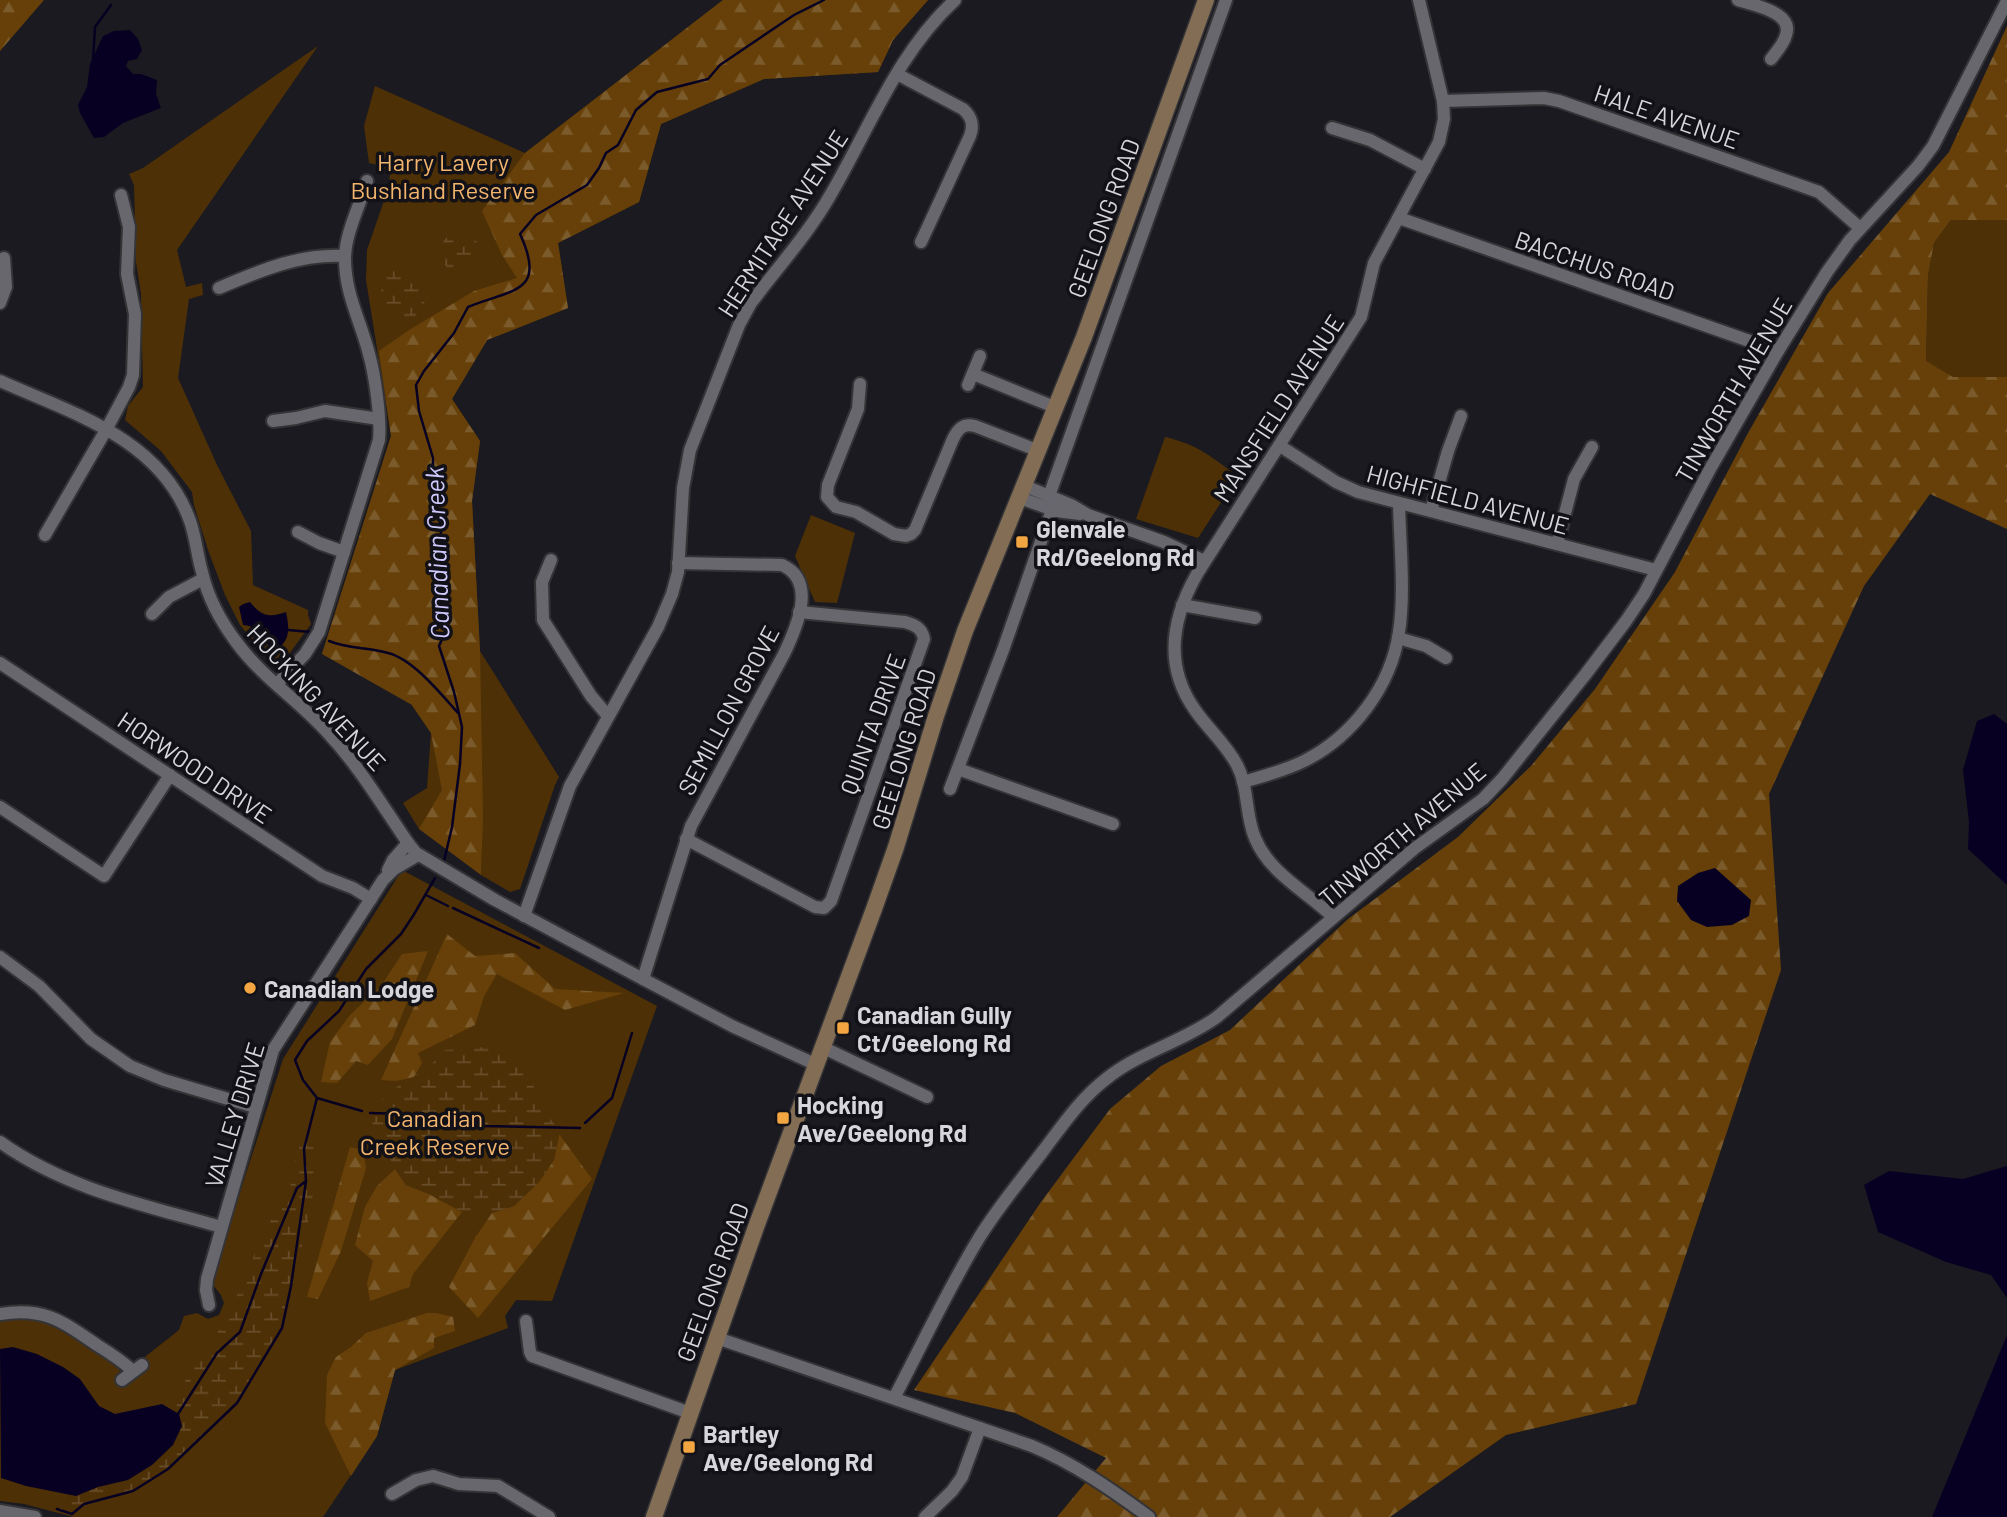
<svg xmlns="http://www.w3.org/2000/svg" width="2007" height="1517" font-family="Barlow,sans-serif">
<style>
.green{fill:#4e3006}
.forest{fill:url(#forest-firs)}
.wetland{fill:url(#wetland-marsh)}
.water{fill:#070022}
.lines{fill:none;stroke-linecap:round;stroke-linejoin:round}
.stream{stroke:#070022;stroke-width:2.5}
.minor-casing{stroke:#343437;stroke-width:16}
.secondary-casing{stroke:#343437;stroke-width:19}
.minor{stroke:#68676e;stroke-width:12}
.secondary{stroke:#836d54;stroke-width:16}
.poi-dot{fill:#f2a541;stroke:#121117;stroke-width:2.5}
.labels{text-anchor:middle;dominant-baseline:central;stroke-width:7;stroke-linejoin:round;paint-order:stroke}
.street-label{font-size:24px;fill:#d7d7db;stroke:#121117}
.park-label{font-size:24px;fill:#f3b56e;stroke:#121117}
.poi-label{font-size:24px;font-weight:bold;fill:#d7d7db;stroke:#121117;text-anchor:start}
.water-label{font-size:26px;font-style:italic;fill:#cfcafc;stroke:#121117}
</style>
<defs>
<pattern id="forest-firs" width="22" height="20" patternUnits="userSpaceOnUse" patternTransform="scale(1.75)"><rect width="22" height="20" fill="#664008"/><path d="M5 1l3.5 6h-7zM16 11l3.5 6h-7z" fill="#7b5b2b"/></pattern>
<pattern id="wetland-marsh" width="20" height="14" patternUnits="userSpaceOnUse" patternTransform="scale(1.75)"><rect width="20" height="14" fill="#4e3006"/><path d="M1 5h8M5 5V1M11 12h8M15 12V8" fill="none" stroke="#674d2a"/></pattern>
</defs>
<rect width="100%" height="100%" fill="#1b1a20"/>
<g class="green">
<polygon points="723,0 928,0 893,40 878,72 764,79 661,124 639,202 558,243 568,308 487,340 452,399 480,441 472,501 480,651 559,777 555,785 520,889 510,892 481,875 482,821 472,855 419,829 403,803 427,788 431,733 406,697 322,654 391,436 366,280 367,250 388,189 390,175 382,166 369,163 364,126 375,86 525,153"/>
<polygon points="318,46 177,250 186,287 202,283 203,295 189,299 178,378 217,465 251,531 253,585 308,610 308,615 311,624 284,661 271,662 240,625 225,595 208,550 194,505 192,492 161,451 125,420 128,406 143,387 141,294 136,262 134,185 129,174 143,168"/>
<polygon points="1951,220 2007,220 2007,377 1953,377 1926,362 1928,276 1934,243"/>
<path d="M 1165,437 C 1199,445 1211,457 1238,476 L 1198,538 L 1136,519 Z"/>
<polygon points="811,515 855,533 837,603 815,602 795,556"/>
<path d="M 402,870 L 657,1006 L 552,1301 L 516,1300 L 505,1316 L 508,1328 L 395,1370 L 377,1436 L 323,1517 L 74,1517 L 24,1504 L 0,1501 L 0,1321 C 53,1312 75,1338 117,1365 L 120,1370 L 117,1378 L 122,1386 L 149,1369 L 141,1360 L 179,1330 L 184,1316 L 197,1313 L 208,1319 L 219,1315 L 224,1303 L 221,1295 L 213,1285 L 213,1276 L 283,1059 Z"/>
</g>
<g class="forest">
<polygon points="0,0 44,0 0,51"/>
<polygon points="723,0 928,0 893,40 878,72 764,79 661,124 639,202 558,243 568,308 487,340 452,399 480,441 472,501 480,651 483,818 481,875 419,829 442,790 431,733 412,705 322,654 391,436 379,351 409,330 474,291 517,278 502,255 482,211 525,153"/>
<polygon points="2007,26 2007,220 1951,220 1934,243 1928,276 1926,361 1953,377 2007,377 2007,529 1930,494 1864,586 1769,794 1781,970 1636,1404 1506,1435 1390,1517 1057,1517 1106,1458 1015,1413 914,1390 1041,1202 1110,1109 1161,1066 1230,1030 1348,919 1458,837 1531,766 1595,689 1675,572 1748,433 1828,293 1949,152"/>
<polygon points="447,934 475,956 515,953 555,989 624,993 565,1010 497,974 484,996 475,1025 418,1053 422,1063 414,1077 396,1081 381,1080"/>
<polygon points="428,951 392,1039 368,1065 356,1061 337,1083 321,1082 330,1042 350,1015 381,986 402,954"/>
<polygon points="559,1134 592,1179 478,1318 449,1287 475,1238 492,1213 514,1206 539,1182 554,1160"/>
<polygon points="350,1147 363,1150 366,1168 341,1251 318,1299 307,1297"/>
<polygon points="395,1169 406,1185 429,1194 462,1212 413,1274 409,1287 370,1301 367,1283 373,1261 355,1245 365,1207 377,1186"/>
<polygon points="427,1313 436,1313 453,1317 455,1331 434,1338 434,1348 395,1370 377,1436 351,1476 325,1423 327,1375 336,1357 351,1347 366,1333"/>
</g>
<g class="wetland">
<polygon points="454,231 466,233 477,242 470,256 452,272 437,257 444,240"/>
<polygon points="393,269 420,286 428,297 414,318 401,323 388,315 382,297 380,275"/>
<polygon points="486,1047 518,1057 532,1082 540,1106 560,1131 554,1160 539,1182 514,1206 492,1213 462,1212 429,1194 406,1185 395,1169 368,1114 369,1110 402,1083 426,1070 445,1050"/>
<polygon points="319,1140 311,1210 282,1328 237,1403 168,1469 134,1491 84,1504 72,1514 57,1509 59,1492 76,1496 98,1487 182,1426 179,1414 162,1404 168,1399 174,1398 225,1321 252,1262 259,1239 289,1193 299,1142"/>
</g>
<g class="water">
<polygon points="130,30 138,39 142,50 137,59 128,61 126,66 133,74 141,74 157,80 156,94 161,108 123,123 104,137 94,138 80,113 78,105 87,87 90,64 103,36 114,31"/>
<path d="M 250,602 C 261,616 270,618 286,612 C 289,627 291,638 278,649 L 272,650 C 263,638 258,626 243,625 L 239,607 L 243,604 Z"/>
<polygon points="1994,714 2007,724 2007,885 1968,849 1969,822 1963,770 1977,721"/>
<polygon points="1715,868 1751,900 1749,916 1732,925 1707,927 1691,920 1677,901 1678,886 1698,873"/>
<polygon points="2007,1166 2007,1298 1991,1275 1946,1262 1878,1232 1864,1185 1889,1171 1963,1179"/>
<polygon points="2007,1335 2007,1517 1932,1517"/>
<polygon points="13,1347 37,1354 63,1367 80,1379 99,1406 115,1414 162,1404 179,1414 182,1426 173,1445 152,1465 128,1480 98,1487 76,1496 26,1486 1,1478 0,1349"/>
</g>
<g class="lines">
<g class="stream">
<polyline points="93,61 95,27 111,5"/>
<polyline points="288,630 311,632"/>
<path d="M 329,641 C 348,649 368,647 388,653 C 413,659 441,694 458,713"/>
<path d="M 444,861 L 452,827 L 460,764 L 462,727 L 454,692 L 439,646 L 445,633 L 444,617 L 435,584 L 440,564 L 441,529 L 433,485 L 433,458 L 419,411 L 416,385 L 424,371 L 454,333 L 468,307 C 511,289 548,294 520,234 L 536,215 L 587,185 L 599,168 L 606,153 L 618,145 L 636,110 L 657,92 L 708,79 L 720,65 L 751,44 L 794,15 L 824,0"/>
<polyline points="426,895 448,906"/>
<polyline points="453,908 539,948"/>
<polyline points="317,1098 362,1111"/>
<polyline points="370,1113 440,1115 482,1126 580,1128"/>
<polyline points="585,1123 612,1098 632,1033"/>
<polyline points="178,1414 217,1353 240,1332 261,1274 297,1188 306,1181 304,1149 317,1098 303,1080 295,1060 307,1041 339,1011 366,969 401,934 413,916 435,878"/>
<polyline points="57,1509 72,1514 84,1504 133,1491 168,1469 237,1403 282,1328 291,1286 306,1181"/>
</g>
<g class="minor-casing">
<g id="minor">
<path d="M 1738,0 C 1753,5 1794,12 1786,35 C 1784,44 1776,52 1771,59"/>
<path d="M 897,74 L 963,109 C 972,117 974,125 970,136 L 921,242"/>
<polyline points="1443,101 1544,98 1559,101 1819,192 1860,228"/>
<polyline points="1332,128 1370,140 1425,169"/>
<polyline points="1399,218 1778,351"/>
<path d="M 219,288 C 259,271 301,253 345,256"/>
<polyline points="0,303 6,287 4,258"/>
<polyline points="973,374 1057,408"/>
<path d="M 0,381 C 72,413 161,439 190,521 C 196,538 197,555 202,572 C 208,598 221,622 237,643 C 262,677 299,701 327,732 C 359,766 382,805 408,843 L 416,853 L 495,900 L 643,979 L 732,1026 L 817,1065"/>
<path d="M 860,384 L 858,409 L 828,485 L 827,497 L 836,507 L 856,512 L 894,534 L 906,536 L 911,534 L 915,530 L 953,439 C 958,429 963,423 975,426 L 1039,451"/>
<polyline points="968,385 980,356"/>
<polyline points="273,421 296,418 325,411 379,419"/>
<polyline points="1280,446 1336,482 1358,492 1656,570"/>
<polyline points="1025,486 1071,505 1088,515 1164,542 1204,561"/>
<polyline points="1049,496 1226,0"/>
<polyline points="1020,498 1056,511 1080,514"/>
<polyline points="1431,511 1448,451 1461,416"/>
<polyline points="298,532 319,543 344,552"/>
<polyline points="45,535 106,430 129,387 133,375 135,314 127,274 129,227 121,195"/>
<polyline points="1557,544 1574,479 1592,447"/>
<polyline points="551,560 542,582 543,620 591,696 608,716"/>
<polyline points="1182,605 1255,618"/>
<polyline points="152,614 169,597 203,579"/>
<polyline points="1398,638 1426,646 1446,658"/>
<polyline points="0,663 322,876 353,888 371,899"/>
<path d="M 277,684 L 305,654 L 319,632 L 379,440 C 381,418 375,375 369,354 C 361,322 345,294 345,259 C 345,233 360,206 367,181"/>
<polyline points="958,769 1113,824"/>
<path d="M 1243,782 C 1264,776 1284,771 1304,761 C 1352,737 1391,687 1399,632 C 1405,594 1400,544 1399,504"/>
<polyline points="950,789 1003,650 1052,510"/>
<polyline points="0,807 104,876 170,775"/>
<path d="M 686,839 L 815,907 L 824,908 L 831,901 L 924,639 C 922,628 915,625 905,622 L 799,612"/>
<polyline points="388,870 393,860 408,843"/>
<path d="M 524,916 L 570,786 L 658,627 L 672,594 L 678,572 L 683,488 L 690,450 L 739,325 L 751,303 C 778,267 809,233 831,194 C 869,129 898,52 955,0"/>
<path d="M 1333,917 C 1307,892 1269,873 1255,838 C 1245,815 1249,788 1237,765 C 1226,744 1208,729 1195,710 C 1163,665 1172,618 1197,574 L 1361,317 L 1374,263 L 1439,142 L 1444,119 L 1443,101 L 1419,0"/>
<polyline points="0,957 39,986 91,1039 130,1066 164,1080 255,1107"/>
<path d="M 643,979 L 691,826 L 784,654 C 796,629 818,581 782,565 L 678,563"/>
<polyline points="824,1048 927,1097"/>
<path d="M 0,1142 C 66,1189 144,1205 221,1227"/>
<polyline points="209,1305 206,1290 207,1279 273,1050 383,880 394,869 418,855"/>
<path d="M 0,1314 C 44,1307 62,1321 97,1345 C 110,1353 122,1361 133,1371"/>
<polyline points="526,1321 530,1352 532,1356 690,1413"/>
<path d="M 717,1338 L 1032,1446 C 1075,1464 1112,1490 1149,1517"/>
<polyline points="122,1380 142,1365"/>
<path d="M 894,1398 C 922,1345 948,1289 979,1238 C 998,1207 1021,1180 1043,1151 C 1062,1126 1080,1099 1106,1079 C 1139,1052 1183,1042 1217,1017 L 1415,848 L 1483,799 L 1502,779 L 1585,675 L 1626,621 L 1644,594 L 1710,469 L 1778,351 L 1827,272 L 1850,240 L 1918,166 L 1933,146 L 2007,1"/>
<polyline points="392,1494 416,1480 433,1476 459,1484 498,1486 549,1517"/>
<polyline points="0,1511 35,1517"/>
<polyline points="925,1517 952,1491 962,1477 980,1428"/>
</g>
</g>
<g class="secondary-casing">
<polyline id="secondary" points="654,1517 756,1227 874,909 896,847 936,716 965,631 1084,337 1206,0"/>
</g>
<use href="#minor" class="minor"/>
<use href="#secondary" class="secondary"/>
</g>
<g class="poi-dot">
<rect x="1015" y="535" width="14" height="14" rx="3.5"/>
<circle cx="250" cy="988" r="7"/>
<rect x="836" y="1021" width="14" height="14" rx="3.5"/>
<rect x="776" y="1111" width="14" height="14" rx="3.5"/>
<rect x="682" y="1440" width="14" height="14" rx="3.5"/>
</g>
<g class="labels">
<g class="street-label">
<text transform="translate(1667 116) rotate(19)">HALE AVENUE</text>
<text transform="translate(1103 218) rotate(-70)">GEELONG ROAD</text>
<text transform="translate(782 223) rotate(-57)">HERMITAGE AVENUE</text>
<text transform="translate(1595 265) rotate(19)">BACCHUS ROAD</text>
<text transform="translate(1733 390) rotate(-60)">TINWORTH AVENUE</text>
<text transform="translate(1278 408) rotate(-57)">MANSFIELD AVENUE</text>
<text transform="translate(1468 499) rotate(15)">HIGHFIELD AVENUE</text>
<text transform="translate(317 697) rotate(47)">HOCKING AVENUE</text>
<text transform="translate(728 710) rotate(-62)">SEMILLON GROVE</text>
<text transform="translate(872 724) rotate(-70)">QUINTA DRIVE</text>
<text transform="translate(903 749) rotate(-73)">GEELONG ROAD</text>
<text transform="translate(195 767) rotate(34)">HORWOOD DRIVE</text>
<text transform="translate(1402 834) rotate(-40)">TINWORTH AVENUE</text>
<text transform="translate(234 1115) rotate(-73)">VALLEY DRIVE</text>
<text transform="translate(712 1282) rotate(-70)">GEELONG ROAD</text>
</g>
<g class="park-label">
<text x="443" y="161">Harry Lavery<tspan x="443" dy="28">Bushland Reserve</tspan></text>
<text x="435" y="1117">Canadian<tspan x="435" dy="28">Creek Reserve</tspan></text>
</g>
<g class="poi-label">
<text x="1036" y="528">Glenvale<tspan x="1036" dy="28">Rd/Geelong Rd</tspan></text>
<text x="264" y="988">Canadian Lodge</text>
<text x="857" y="1014">Canadian Gully<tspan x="857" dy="28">Ct/Geelong Rd</tspan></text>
<text x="797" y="1104">Hocking<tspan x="797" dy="28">Ave/Geelong Rd</tspan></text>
<text x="703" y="1433">Bartley<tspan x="703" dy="28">Ave/Geelong Rd</tspan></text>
</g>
<g class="water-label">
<text transform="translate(436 553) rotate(-92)">Canadian Creek</text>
</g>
</g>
</svg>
